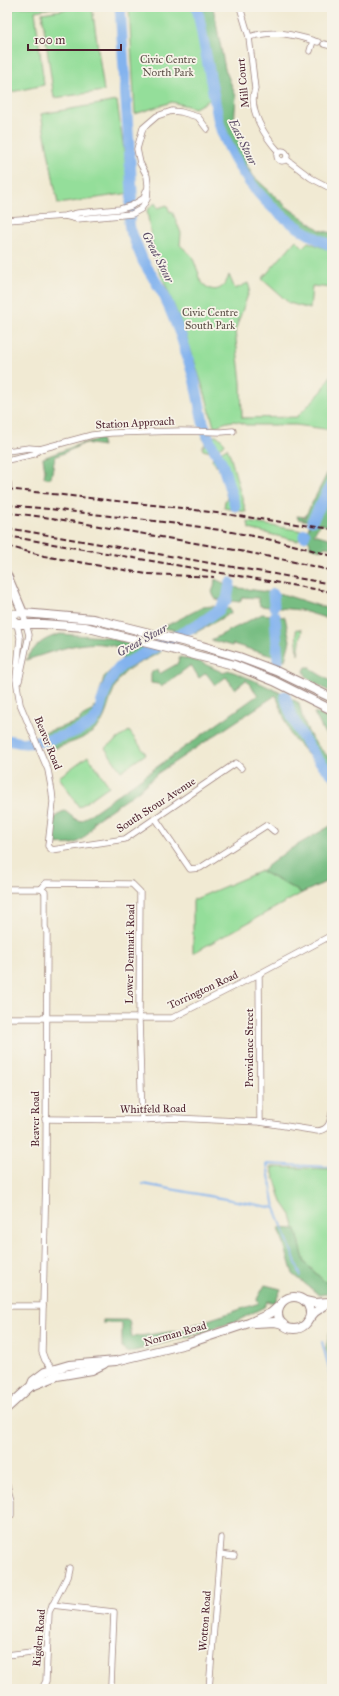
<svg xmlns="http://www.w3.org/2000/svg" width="339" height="1696" font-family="'IM FELL Great Primer',serif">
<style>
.green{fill:#94de9a;stroke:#6f7e62}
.forest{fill:#77bd82;stroke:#606e56}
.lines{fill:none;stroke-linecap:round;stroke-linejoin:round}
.stream{stroke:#83b3ee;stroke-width:2}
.river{stroke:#83b3ee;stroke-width:11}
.minor-casing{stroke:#9e847f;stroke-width:7}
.tertiary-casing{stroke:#9e847f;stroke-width:8}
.secondary-casing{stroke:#9e847f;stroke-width:10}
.primary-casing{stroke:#9e847f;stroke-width:10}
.minor{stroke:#fff;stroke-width:5.5}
.tertiary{stroke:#fff;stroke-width:7}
.secondary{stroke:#fff;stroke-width:8}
.primary{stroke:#fff;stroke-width:8}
.rail{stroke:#4a1f2b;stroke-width:2;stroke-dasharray:6 3;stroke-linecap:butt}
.labels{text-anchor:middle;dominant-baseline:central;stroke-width:3.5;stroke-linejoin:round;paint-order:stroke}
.park-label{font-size:11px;fill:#5c4f47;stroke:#f7f3e8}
.street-label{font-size:11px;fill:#4a1f2b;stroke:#f7f3e8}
.water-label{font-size:12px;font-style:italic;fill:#5b4b66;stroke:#f7f3e8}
</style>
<rect width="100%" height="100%" fill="#f7f3e8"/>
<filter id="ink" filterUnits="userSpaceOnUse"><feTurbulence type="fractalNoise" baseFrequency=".025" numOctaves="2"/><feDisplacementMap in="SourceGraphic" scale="8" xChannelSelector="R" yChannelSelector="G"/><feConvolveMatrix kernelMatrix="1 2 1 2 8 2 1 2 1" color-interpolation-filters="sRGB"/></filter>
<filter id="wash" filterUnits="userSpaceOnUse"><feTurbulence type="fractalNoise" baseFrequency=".012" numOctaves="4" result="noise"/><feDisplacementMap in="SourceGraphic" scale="16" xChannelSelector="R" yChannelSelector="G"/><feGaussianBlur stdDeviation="0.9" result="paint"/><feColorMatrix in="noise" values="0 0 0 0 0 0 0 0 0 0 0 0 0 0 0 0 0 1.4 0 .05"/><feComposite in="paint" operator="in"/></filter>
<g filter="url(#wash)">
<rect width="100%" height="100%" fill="#f1ead3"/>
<g class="green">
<polygon points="18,7 58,7 35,11 44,85 7,93 7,14"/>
<polygon points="82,7 92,7 104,91 54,98 42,13"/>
<polygon points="129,7 194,7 211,99 195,108 172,102 135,114"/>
<polygon points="117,101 130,193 58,204 41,114"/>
<path d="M 155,203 L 158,208 L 167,205 L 170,212 L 172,211 L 181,233 L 180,245 L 192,256 L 199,274 L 198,275 C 205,293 223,296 229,275 L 235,289 L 248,283 L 250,289 L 235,331 L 241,382 L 242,418 L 297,417 L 322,391 L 332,373 L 332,430 L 296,425 L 246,425 C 234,418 226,422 214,427 L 206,397 L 186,335 L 154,257 L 147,210 Z"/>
<polygon points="296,240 303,247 308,242 332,251 332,288 312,286 310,309 289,303 262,279"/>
<polygon points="203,436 218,436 225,443 224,445 211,452 203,450 202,447 205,445 205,439 203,439"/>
<path d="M 227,448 L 230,455 L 246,512 L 224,508 L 225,501 L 227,498 C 224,485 222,469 212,460 L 213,456 Z"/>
<polygon points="248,522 303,531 298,541 249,529"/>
<polygon points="296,629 302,630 298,655"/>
<polygon points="129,731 146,754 121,771 105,748"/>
<polygon points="88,756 109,786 79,807 59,777"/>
<polygon points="261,871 302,893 193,953 193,900"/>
<polygon points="271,1167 332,1169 332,1281 325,1282 305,1263 291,1215 282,1202"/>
<polygon points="332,1328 332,1365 326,1348 330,1331"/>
</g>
<g class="forest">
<path d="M 199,7 L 213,7 L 225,69 L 236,96 L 234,125 L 245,153 L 247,166 L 254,177 L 287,207 L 320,230 L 332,233 L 332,246 C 315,238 296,229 282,216 C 252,190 227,154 217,115 C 208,80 206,43 199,7 Z"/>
<polygon points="101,439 103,446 85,443 55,457 51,478 45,478 44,477 45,470 43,458 83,443"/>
<polygon points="332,464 332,479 310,521 298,519 297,516 305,517"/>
<polygon points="332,484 332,520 329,526 320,524 314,534 332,539 332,548 325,547 322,550 310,547 310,542 304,536"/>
<polygon points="215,579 232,587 282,594 332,610 332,620 300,610 260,606 258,598 242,597 240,602 215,599 212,592 214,587"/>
<polygon points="212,606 230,609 231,613 195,633 162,628 203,607"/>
<polygon points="262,614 285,617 290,641 285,660 233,644 232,646 211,640"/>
<path d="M 60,634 L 105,637 L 161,652 C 133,667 120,667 110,700 C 107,709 104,721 97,728 C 86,740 65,744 50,750 L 43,733 L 80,721 L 80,718 L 94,710 L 93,707 L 96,706 L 104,677 L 122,659 L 123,648 C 116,647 109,644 102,644 C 77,641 50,653 26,660 C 36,644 43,639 60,634 Z"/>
<path d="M 180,657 L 200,662 L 224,673 L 228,670 C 253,679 276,690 299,703 C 305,731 311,741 332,760 L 332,781 L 291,736 L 276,695 L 158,773 L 138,791 L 94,821 C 93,830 82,842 72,844 C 66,845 59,844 52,845 C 53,832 50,814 65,811 L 75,819 L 81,821 L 258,695 L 246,680 L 235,689 L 226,677 L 215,685 L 206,673 L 199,678 L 191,665 L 161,687 L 158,684 L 151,683 L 151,673 L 157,669 L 159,674 L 177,664 Z"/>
<polygon points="306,667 311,667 312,670 332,682 332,693 307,678 304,671"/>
<polygon points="314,713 317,713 332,721 332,734 328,736 325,734"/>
<polygon points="332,825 332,879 302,893 261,871 287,851"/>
<polygon points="279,1228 296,1229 305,1263 325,1282 332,1281 332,1293 319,1295 293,1274"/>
<polygon points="265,1285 281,1289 275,1303 268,1301 264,1307 239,1320 206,1331 128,1353 122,1348 122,1323 103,1323 103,1320 129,1320 132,1337 184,1330 190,1326 259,1303 257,1299"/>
</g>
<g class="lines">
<g class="stream">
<polyline points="143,1184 275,1208"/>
<polyline points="301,1276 275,1208 267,1164 332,1167"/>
<polyline points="322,1342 332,1379"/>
</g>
<g class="river">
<polyline points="120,7 132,192 129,222 130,229 143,261 164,295 181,336 194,378 203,422 210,442 222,463 235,506"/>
<path d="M 197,7 L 219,123 C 222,135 228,145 234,157 C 255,198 290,227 332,246"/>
<polyline points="312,521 332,483"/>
<polyline points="304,536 305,534"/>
<polyline points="273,594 274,606"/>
<polyline points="275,616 278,661"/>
<path d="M 285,696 C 294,727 309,752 332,774"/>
<path d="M 7,740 C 13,741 19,743 25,743 C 42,743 86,732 96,718 C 100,713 100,707 102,701 C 106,688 112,675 121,666 L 202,622 L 219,610 L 227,599 L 230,583"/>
</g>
</g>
</g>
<g filter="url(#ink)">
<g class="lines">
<g class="minor-casing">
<g id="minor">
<path d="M 240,7 L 249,37 L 255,89 C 247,109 266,138 279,152"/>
<path d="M 249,37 C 274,29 294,35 318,42"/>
<polyline points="324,44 332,46"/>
<polyline points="310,51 313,41"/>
<circle cx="282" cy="156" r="5"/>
<polyline points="286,159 311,178 332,189"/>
<polyline points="65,216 77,219 132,214 141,209 147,199 148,185 147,176 140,163 137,149 143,128 157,116 172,111 181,112 198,117 207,129"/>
<polyline points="7,220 65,216 78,213 120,209 131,206 144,198 146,191"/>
<polyline points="7,451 29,448 40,449"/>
<polyline points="7,460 34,454 40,449 92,435 111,433 181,431 221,432 233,431"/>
<polyline points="17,624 20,638 16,679 20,704 48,770 52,792 53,802 48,846 52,850 125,839 236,763 241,768"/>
<polyline points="19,681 29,635 23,613"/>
<polyline points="156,819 190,869 200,868 267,825 274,831"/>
<polyline points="7,889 41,889"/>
<polyline points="41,889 45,892 45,927 47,932 46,1172 42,1352 45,1360 55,1372"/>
<polyline points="41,889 46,883 132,884 140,892 139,1019 142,1120"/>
<polyline points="259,974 260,1122"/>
<polyline points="7,1018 172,1018 259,974 332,935"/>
<path d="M 45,1119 L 142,1120 L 174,1118 L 260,1122 L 318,1131 C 329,1129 330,1123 332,1113"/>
<polyline points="7,1306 43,1306"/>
<polyline points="7,1485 11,1500 11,1515"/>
<polyline points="220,1554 234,1556"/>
<polyline points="52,1605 114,1612 111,1685"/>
<polyline points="7,1655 47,1650"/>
<polyline points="42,1689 46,1681 49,1612 67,1577 69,1568"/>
<polyline points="209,1689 221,1538"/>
</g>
</g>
<g class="tertiary-casing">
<g id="tertiary">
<polyline points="7,614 23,613"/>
<polyline points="7,624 17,624"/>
</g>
</g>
<g class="secondary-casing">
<g id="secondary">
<circle cx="294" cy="1313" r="16"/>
<polyline points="305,1301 314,1303 329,1302"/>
<polyline points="309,1319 315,1312 330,1302"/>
<polyline points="254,1323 275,1322 283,1324"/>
<polyline points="32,1386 57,1376 92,1370 104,1364"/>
<polyline points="7,1408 31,1386 33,1381 45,1372 69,1365 116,1361 186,1344 249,1323 271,1313 280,1305"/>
</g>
</g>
<g class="primary-casing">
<g id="primary">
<polyline points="7,484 7,488"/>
<polyline points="7,575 23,613 93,619 202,646 239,657 276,671 332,698"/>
<polyline points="7,613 17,624 42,624 85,627 234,665 274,681 332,710"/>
</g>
</g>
<use href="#minor" class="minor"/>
<use href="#tertiary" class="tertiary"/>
<use href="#secondary" class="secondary"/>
<use href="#primary" class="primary"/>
<g class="rail">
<polyline points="7,489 181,508 332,529"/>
<path d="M 7,505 C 42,508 76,512 110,516 C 185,524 259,533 332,556"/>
<path d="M 7,513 C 49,516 91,525 133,532 C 199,544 266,554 332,571"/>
<polyline points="7,528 332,584"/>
<polyline points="7,536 332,592"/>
<polyline points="7,546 44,556 147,574 214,577"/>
</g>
</g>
</g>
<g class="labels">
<g class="park-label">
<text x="168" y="59">Civic Centre<tspan x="168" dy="13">North Park</tspan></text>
<text x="210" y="312">Civic Centre<tspan x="210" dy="13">South Park</tspan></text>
</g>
<g class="street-label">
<text transform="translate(243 83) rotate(-95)">Mill Court</text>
<text transform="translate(135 423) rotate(-3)">Station Approach</text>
<text transform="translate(48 743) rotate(68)">Beaver Road</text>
<text transform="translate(156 805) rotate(-33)">South Stour Avenue</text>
<text transform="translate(130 954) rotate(-89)">Lower Denmark Road</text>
<text transform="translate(203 990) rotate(-25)">Torrington Road</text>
<text transform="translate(249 1048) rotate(-90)">Providence Street</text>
<text transform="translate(153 1109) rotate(-1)">Whitfeld Road</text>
<text transform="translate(35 1119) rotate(-90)">Beaver Road</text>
<text transform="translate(175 1334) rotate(-16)">Norman Road</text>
<text transform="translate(205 1621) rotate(-86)">Wotton Road</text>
<text transform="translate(39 1638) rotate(-85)">Rigden Road</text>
</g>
<g class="water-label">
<text transform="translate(243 142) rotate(64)">East Stour</text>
<text transform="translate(158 257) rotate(63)">Great Stour</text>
<text transform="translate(142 640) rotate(-29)">Great Stour</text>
</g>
</g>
<rect width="339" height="1696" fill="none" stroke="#f7f3e8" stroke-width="24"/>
<path d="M28 44v6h93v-6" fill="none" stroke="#4a1f2b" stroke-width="2"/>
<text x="34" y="44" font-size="12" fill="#4a1f2b" stroke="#f7f3e8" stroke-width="3" paint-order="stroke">100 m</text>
</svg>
